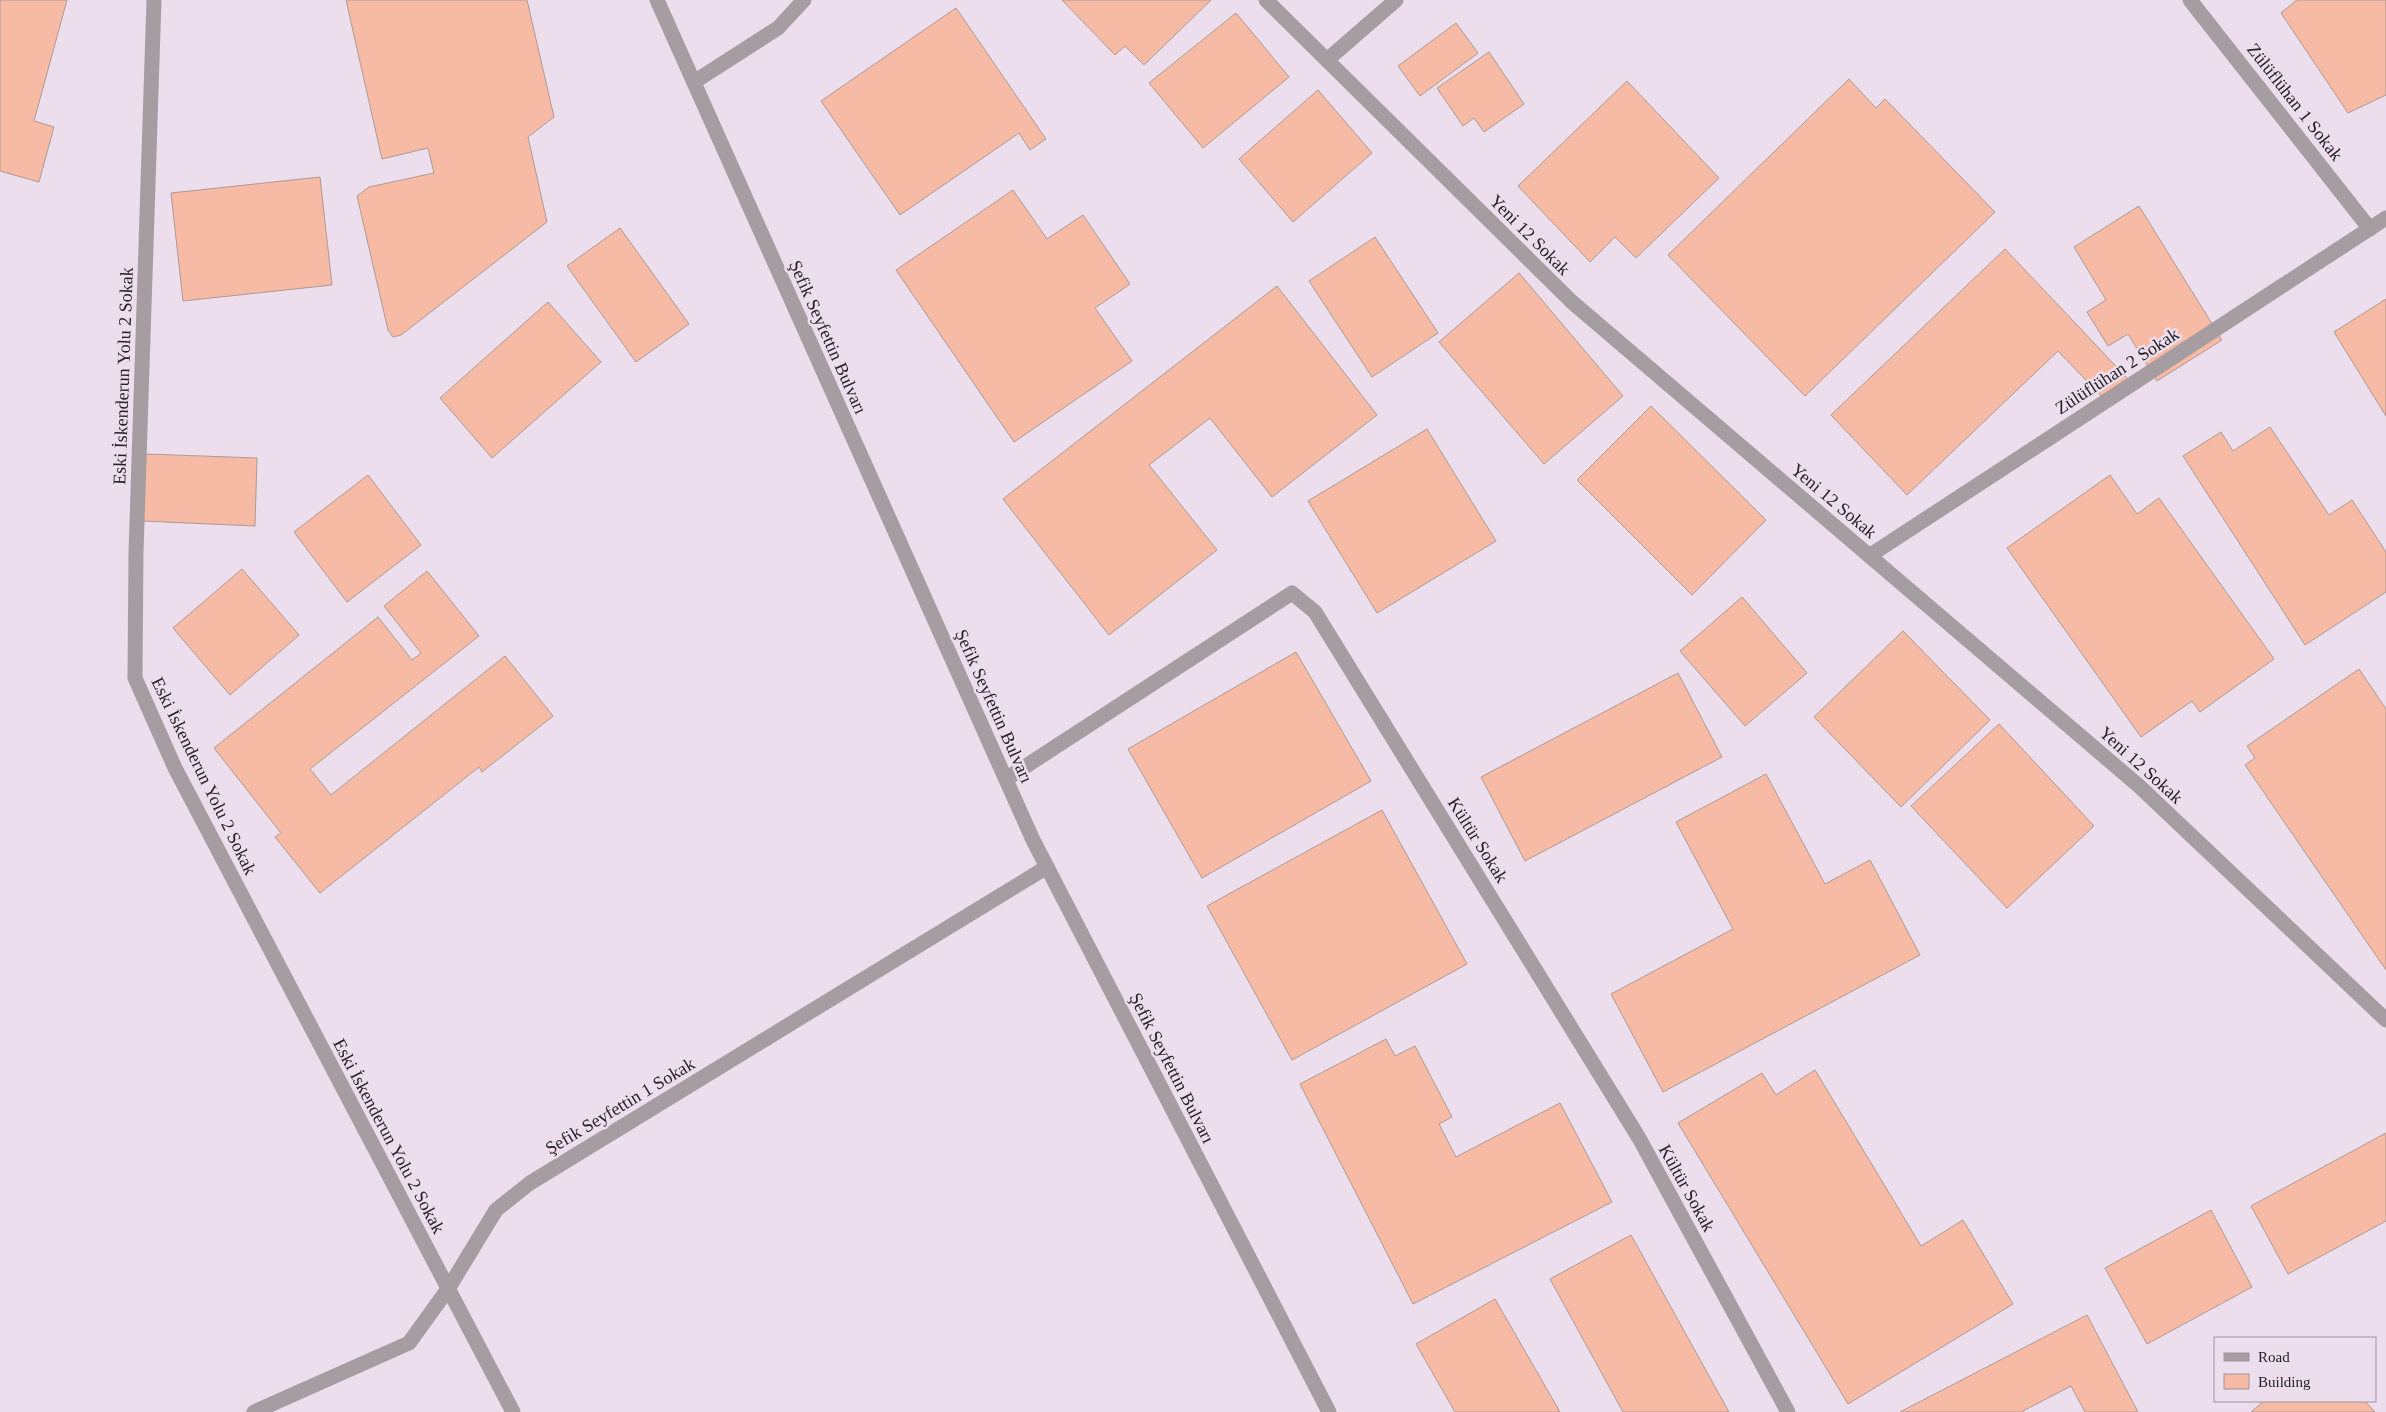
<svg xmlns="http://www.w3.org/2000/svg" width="2386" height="1412" font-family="Georgia,serif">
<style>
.building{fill:#f7baa5;stroke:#ac9a93}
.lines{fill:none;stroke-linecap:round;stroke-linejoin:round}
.street{stroke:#a59da2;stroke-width:15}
.labels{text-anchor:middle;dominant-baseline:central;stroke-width:5;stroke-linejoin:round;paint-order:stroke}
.street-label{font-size:18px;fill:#262227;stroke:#ecdeed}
</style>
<rect width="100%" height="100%" fill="#ecdeed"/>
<g class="building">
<polygon points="0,0 67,0 34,121 54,127 39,182 0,171"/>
<polygon points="346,0 527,0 554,117 528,137 547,222 401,335 393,337 388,330 357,196 369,187 434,173 428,148 382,159"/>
<polygon points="1062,0 1211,0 1144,65 1125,46 1115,55"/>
<polygon points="2297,0 2386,0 2386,95 2348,113 2281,13"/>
<polygon points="956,8 1046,139 1030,150 1019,133 900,215 821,101"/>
<polygon points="1236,13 1289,77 1203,148 1149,83"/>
<polygon points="1456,23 1478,53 1420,96 1398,66"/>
<polygon points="1489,52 1524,104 1484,132 1474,118 1463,126 1437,88"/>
<polygon points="1849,79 1876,108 1885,99 1995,212 1805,396 1668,255"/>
<polygon points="1627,81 1719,178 1636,258 1615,237 1590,262 1518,186"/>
<polygon points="1318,90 1372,153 1293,222 1239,159"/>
<polygon points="320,177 332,285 183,301 171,193"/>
<polygon points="1013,190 1047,239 1083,215 1130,284 1095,308 1132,361 1014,442 896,270"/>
<polygon points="2139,206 2222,340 2157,381 2128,334 2108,346 2087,312 2106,300 2074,247"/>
<polygon points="620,228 689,324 636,362 567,266"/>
<polygon points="1375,237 1438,333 1372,377 1309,281"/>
<polygon points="2005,249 2129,380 2106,401 2058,351 1907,495 1831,415"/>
<polygon points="1519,273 1623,396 1544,464 1439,342"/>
<polygon points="1277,286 1377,415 1272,497 1210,418 1149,465 1217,550 1109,635 1003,499"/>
<polygon points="2386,299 2386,416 2334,332"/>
<polygon points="548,302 601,362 492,458 440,398"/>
<polygon points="1651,406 1766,520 1692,595 1577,480"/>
<polygon points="2270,427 2329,515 2352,500 2386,552 2386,592 2305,645 2183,456 2221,432 2233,451"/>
<polygon points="1427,429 1496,541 1377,613 1308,501"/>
<polygon points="146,454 257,458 255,526 143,521"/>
<polygon points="368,475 421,545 347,602 294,532"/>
<polygon points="2110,475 2137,514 2159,498 2274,659 2200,712 2192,701 2141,737 2007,548"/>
<polygon points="242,569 299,635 230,695 173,628"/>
<polygon points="427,571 479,636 310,769 331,795 505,656 553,716 482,772 479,767 320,893 275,837 281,833 214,748 378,617 412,660 421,653 384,606"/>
<polygon points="1742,597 1807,673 1745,726 1680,651"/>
<polygon points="1903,631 1990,720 1901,807 1814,717"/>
<polygon points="1296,652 1371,781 1202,878 1128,749"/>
<polygon points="2359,669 2386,709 2386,970 2245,765 2255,758 2247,746"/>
<polygon points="1678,673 1722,757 1525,861 1481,777"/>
<polygon points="1999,724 2094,826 2007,908 1911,806"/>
<polygon points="1766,774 1825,884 1870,860 1920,955 1663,1092 1611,994 1733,929 1676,822"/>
<polygon points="1382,810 1467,964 1292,1060 1207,906"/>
<polygon points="1386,1039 1395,1056 1415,1046 1452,1117 1439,1124 1456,1157 1560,1103 1612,1202 1413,1304 1300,1084"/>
<polygon points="1815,1070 1921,1246 1963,1220 2013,1304 1848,1404 1678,1123 1762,1073 1776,1095"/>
<polygon points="2386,1133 2386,1221 2288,1274 2251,1206"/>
<polygon points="2211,1210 2252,1287 2147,1344 2105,1268"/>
<polygon points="1631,1235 1729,1412 1623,1412 1550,1279"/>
<polygon points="1495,1299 1560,1412 1455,1412 1416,1344"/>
<polygon points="2087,1315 2138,1412 2085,1412 2071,1386 2021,1412 1900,1412"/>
<polygon points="2264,1401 2365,1401 2375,1412 2251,1412"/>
</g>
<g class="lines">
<g class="street">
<polyline points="154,0 136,552 135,678 175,768 513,1412"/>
<polyline points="657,0 1033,840 1329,1412"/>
<polyline points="1266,0 1572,302 2139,786 2386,1020"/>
<polyline points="2190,0 2370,229"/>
<polyline points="1327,60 1396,0"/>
<polyline points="694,82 778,28 804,0"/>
<polyline points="1869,556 2386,218"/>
<polyline points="1006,779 1292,593 1315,612 1639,1138 1788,1412"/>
<polyline points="254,1412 409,1343 448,1289 496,1210 530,1183 1047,867"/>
</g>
</g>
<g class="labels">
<g class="street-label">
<text transform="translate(2295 102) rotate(52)">Zülüflühan 1 Sokak</text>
<text transform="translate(1530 235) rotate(45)">Yeni 12 Sokak</text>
<text transform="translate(828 337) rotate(66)">Şefik Seyfettin Bulvarı</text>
<text transform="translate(2117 371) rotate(-33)">Zülüflühan 2 Sokak</text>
<text transform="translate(123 376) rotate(-88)">Eski İskenderun Yolu 2 Sokak</text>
<text transform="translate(1834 501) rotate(40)">Yeni 12 Sokak</text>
<text transform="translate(994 706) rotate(66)">Şefik Seyfettin Bulvarı</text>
<text transform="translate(2141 765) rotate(42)">Yeni 12 Sokak</text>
<text transform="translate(204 776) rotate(64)">Eski İskenderun Yolu 2 Sokak</text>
<text transform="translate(1478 840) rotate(58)">Kültür Sokak</text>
<text transform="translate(1172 1068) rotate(63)">Şefik Seyfettin Bulvarı</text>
<text transform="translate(620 1106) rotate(-31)">Şefik Seyfettin 1 Sokak</text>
<text transform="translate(389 1136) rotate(62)">Eski İskenderun Yolu 2 Sokak</text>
<text transform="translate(1687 1188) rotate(61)">Kültür Sokak</text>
</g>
</g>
<rect x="2214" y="1337" width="162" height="65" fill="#ecdeed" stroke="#9d939e"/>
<rect x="2224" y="1353" width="25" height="8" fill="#a59da2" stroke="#9d939e"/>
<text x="2258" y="1362" font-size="15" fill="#262227">Road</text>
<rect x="2224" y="1374" width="25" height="15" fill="#f7baa5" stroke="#9d939e"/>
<text x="2258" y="1387" font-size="15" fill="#262227">Building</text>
</svg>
